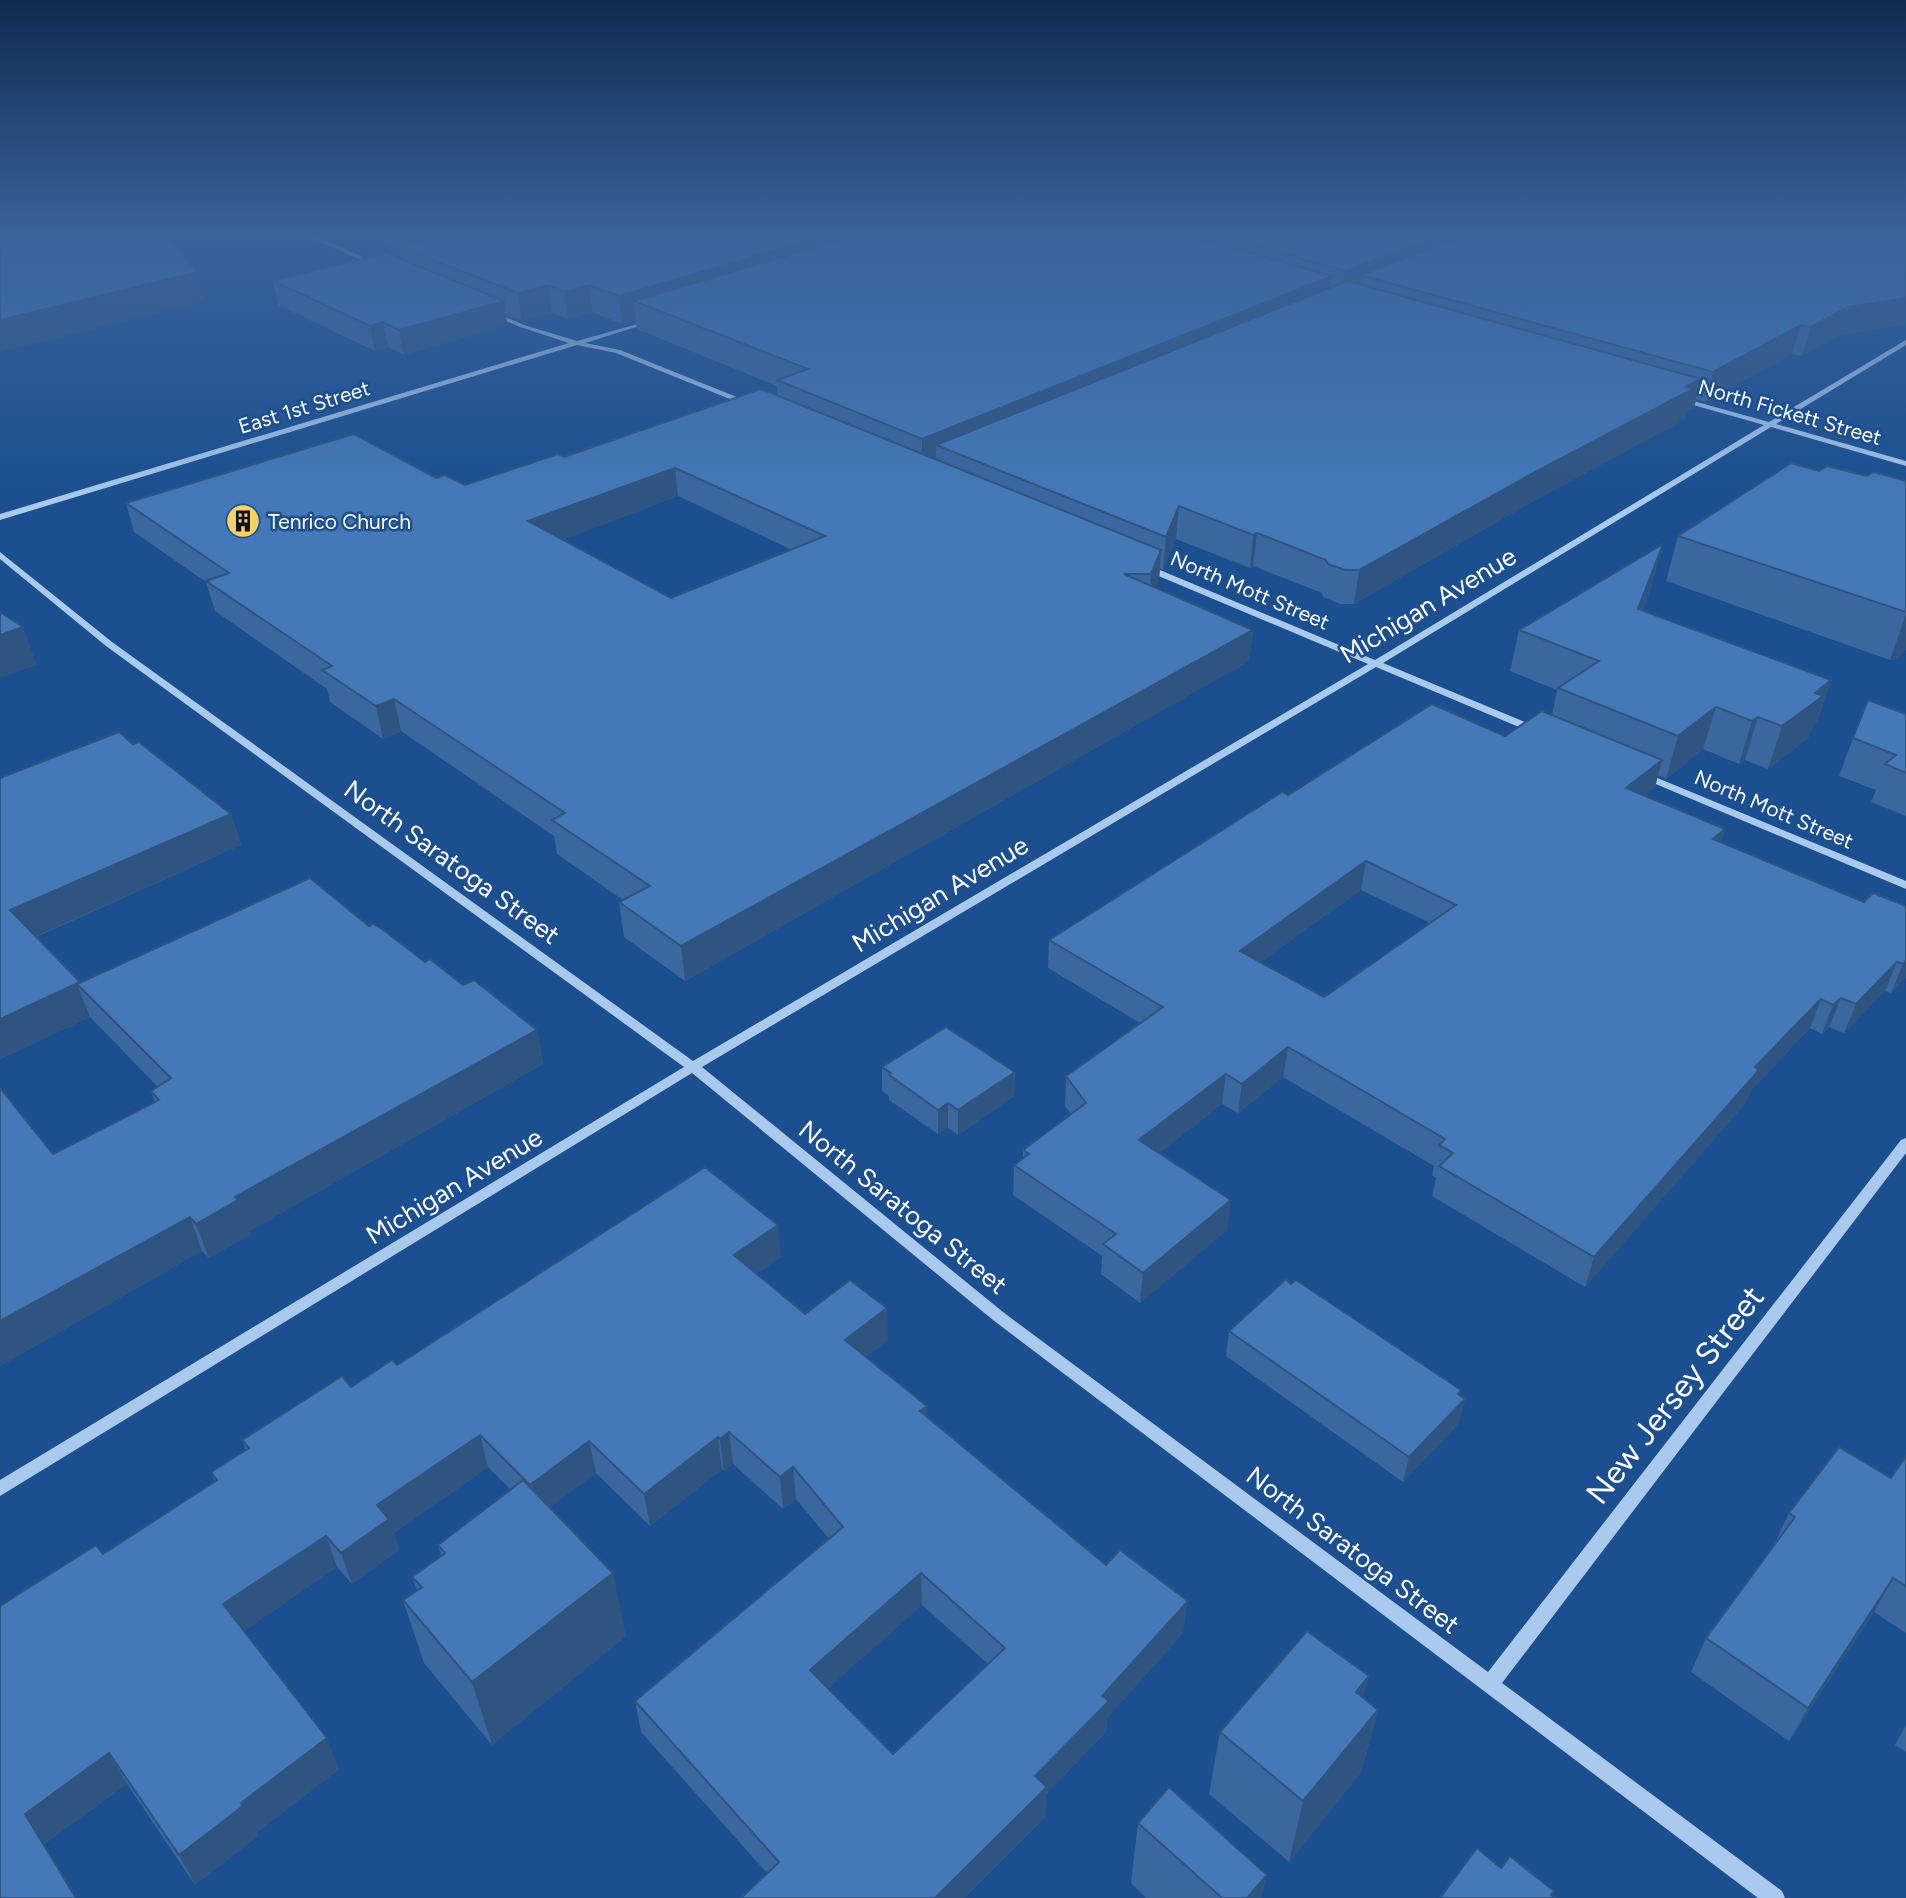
<svg xmlns="http://www.w3.org/2000/svg" width="1906" height="1898" font-family="Figtree,sans-serif">
<style>
.lines{fill:none;stroke-linecap:round;stroke-linejoin:round}
.minor{fill:#a9c9ee;fill-rule:evenodd}
.wall{fill:#3a679d;fill-rule:evenodd}
.shaded-wall{fill:#305480}
.building{fill:#4478b7;stroke:#305480;stroke-width:2;fill-rule:evenodd}
.labels{text-anchor:middle;dominant-baseline:central;stroke-width:5;stroke-linejoin:round;paint-order:stroke}
.far-street-label{font-size:21px;fill:#fff;stroke:#1b4f8f}
.far-poi-label{font-size:21px;fill:#fff;stroke:#1b4f8f;text-anchor:start}
.street-label{font-size:26px;fill:#fff;stroke:#1b4f8f}
.near-street-label{font-size:32px;fill:#fff;stroke:#1b4f8f}
</style>
<rect width="100%" height="100%" fill="#1b4f8f"/>
<g class="lines">
<g class="minor">
<polygon points="300,233 309,233 380,265 375,266"/>
<polygon points="494,312 524,325 577,341 652,320 652,322 585,343 620,350 754,404 747,406 616,353 577,345 0,520 0,514 569,343 520,327 492,315 491,314"/>
<polygon points="1906,340 1906,345 1776,424 1906,461 1906,466 1771,427 1383,663 1539,728 1539,732 1531,732 1376,667 702,1067 1003,1312 1488,1672 1901,1140 1906,1138 1906,1153 1502,1683 1782,1891 1785,1898 1758,1898 993,1320 692,1073 0,1496 0,1480 684,1067 106,646 0,559 0,552 112,642 693,1061 1368,664 1142,569 1142,565 1148,565 1375,660 1764,425 1679,401 1679,397 1769,422"/>
<polygon points="1643,772 1906,881 1906,889 1639,777 1638,775"/>
</g>
</g>
<g class="wall">
<path d="M 362,233 L 1906,233 L 1906,324 L 1839,335 L 1802,356 L 1792,354 L 1706,402 L 1696,399 L 1694,408 L 1687,411 L 1685,419 L 1530,503 L 1354,604 L 1340,604 L 1323,597 L 1322,593 L 1253,566 L 1250,568 L 1176,539 L 1163,570 L 1160,568 L 1159,580 L 1155,588 L 1253,630 L 1249,661 L 685,981 L 624,937 L 619,902 L 623,900 L 557,854 L 554,836 L 401,731 L 383,739 L 330,702 L 327,689 L 215,611 L 206,582 L 134,532 L 126,503 L 436,478 L 465,485 L 778,396 L 777,386 L 637,329 L 636,320 L 622,324 L 592,312 L 568,319 L 551,313 L 522,321 L 506,314 L 507,325 L 404,355 L 388,347 L 375,351 L 278,305 L 273,281 L 401,259 L 399,249 ZM 678,496 L 792,550 L 671,598 L 562,540 Z"/>
<polygon points="1819,471 1906,481 1906,649 1896,659 1890,660 1666,581 1678,536"/>
<path d="M 1653,583 L 1642,611 L 1831,680 L 1817,722 L 1813,725 L 1808,738 L 1768,769 L 1745,760 L 1739,764 L 1703,749 L 1666,779 L 1658,775 L 1655,787 L 1644,795 L 1725,829 L 1721,842 L 1864,902 L 1906,906 L 1906,977 L 1891,993 L 1885,991 L 1844,1033 L 1829,1027 L 1822,1034 L 1810,1028 L 1752,1089 L 1748,1099 L 1742,1107 L 1585,1287 L 1432,1196 L 1436,1178 L 1432,1175 L 1434,1166 L 1283,1077 L 1238,1113 L 1222,1104 L 1159,1153 L 1227,1230 L 1140,1303 L 1101,1274 L 1102,1256 L 1013,1195 L 1014,1165 L 1023,1158 L 1023,1150 L 1071,1114 L 1065,1106 L 1066,1076 L 1140,1023 L 1048,968 L 1049,940 L 1288,795 L 1505,736 L 1552,715 L 1557,690 L 1510,671 L 1519,630 ZM 1361,890 L 1430,923 L 1324,997 L 1260,962 Z"/>
<polygon points="1906,714 1906,816 1871,802 1876,790 1839,776 1853,738"/>
<polygon points="133,744 231,814 241,845 36,937 80,983 369,926 425,962 537,1030 543,1064 249,1231 250,1235 209,1258 202,1251 0,1366 0,1088 53,1154 155,1102 151,1091 158,1087 90,1017 0,1059 0,778"/>
<polygon points="882,1067 1015,1072 1014,1096 958,1135 948,1128 938,1134 889,1100 889,1096 882,1091"/>
<path d="M 781,1257 L 757,1273 L 805,1314 L 888,1340 L 866,1357 L 927,1406 L 927,1418 L 1183,1633 L 1107,1718 L 1106,1732 L 1046,1794 L 1045,1817 L 964,1898 L 741,1898 L 767,1873 L 641,1732 L 635,1701 L 829,1539 L 796,1499 L 783,1509 L 733,1464 L 724,1471 L 722,1469 L 650,1526 L 596,1473 L 550,1507 L 626,1636 L 492,1745 L 424,1663 L 403,1600 L 417,1590 L 412,1577 L 441,1556 L 438,1545 L 511,1490 L 488,1467 L 394,1533 L 399,1550 L 352,1584 L 337,1567 L 244,1631 L 339,1769 L 256,1833 L 258,1836 L 195,1885 L 127,1784 L 44,1844 L 0,1898 L 103,1554 L 215,1482 L 211,1472 L 246,1451 L 242,1440 L 397,1365 ZM 922,1605 L 988,1664 L 893,1754 L 828,1688 Z"/>
<polygon points="1291,1284 1461,1390 1460,1395 1465,1399 1458,1424 1403,1482 1226,1356 1229,1331"/>
<polygon points="1906,1456 1906,1633 1874,1612 1789,1741 1691,1672 1706,1638 1774,1545 1789,1513 1891,1478"/>
<polygon points="1363,1698 1378,1710 1361,1772 1289,1862 1209,1794 1220,1732"/>
<polygon points="1906,1725 1906,1752 1895,1745"/>
<polygon points="1138,1823 1267,1875 1261,1898 1146,1898 1131,1883"/>
</g>
<g class="shaded-wall">
<polygon points="834,233 921,233 634,301 636,320 622,324 619,296"/>
<polygon points="1444,233 1507,233 1361,275 1359,292 1342,298 1345,271"/>
<polygon points="198,272 205,301 0,352 0,320"/>
<polygon points="1332,276 1328,303 936,445 936,464 922,470 922,439"/>
<polygon points="548,285 551,313 522,321 518,293"/>
<polygon points="589,285 592,312 568,319 564,292"/>
<polygon points="1906,298 1906,324 1839,335 1802,356 1811,327 1848,307"/>
<polygon points="504,301 507,325 404,355 399,330"/>
<polygon points="383,322 388,347 375,351 370,326"/>
<polygon points="1801,325 1792,354 1706,402 1713,372"/>
<polygon points="1701,379 1694,408 1687,411 1685,419 1530,503 1354,604 1359,570"/>
<polygon points="675,468 678,496 533,551 528,521"/>
<polygon points="1179,506 1176,539 1163,570 1166,537"/>
<polygon points="1257,533 1253,566 1250,568 1253,535"/>
<polygon points="1663,544 1653,583 1628,650 1638,609"/>
<polygon points="1161,550 1159,580 1148,605 1151,574"/>
<polygon points="1906,614 1906,649 1896,659 1890,660"/>
<polygon points="23,627 37,665 0,678 0,635"/>
<polygon points="1253,630 1249,661 685,981 681,946"/>
<polygon points="1831,680 1817,722 1813,725 1808,738 1768,769 1782,726 1815,693"/>
<polygon points="394,699 401,731 383,739 376,706"/>
<polygon points="1716,707 1703,749 1666,779 1678,736"/>
<polygon points="1758,717 1745,760 1739,764 1752,721"/>
<polygon points="1662,760 1655,787 1619,815 1626,788"/>
<polygon points="231,814 241,845 23,942 10,910"/>
<polygon points="1725,829 1716,857 1713,839"/>
<polygon points="1366,861 1361,890 1236,980 1240,951"/>
<polygon points="1906,961 1906,977 1891,993 1903,964"/>
<polygon points="1897,962 1885,991 1844,1033 1856,1004"/>
<polygon points="77,984 90,1017 0,1059 0,1019"/>
<polygon points="1841,998 1829,1027 1822,1034 1833,1005"/>
<polygon points="1821,999 1810,1028 1752,1089 1748,1099 1742,1107 1585,1287 1594,1257 1755,1067"/>
<polygon points="537,1030 543,1064 249,1231 250,1235 209,1258 196,1224 235,1197"/>
<polygon points="1288,1047 1283,1077 1238,1113 1242,1084"/>
<polygon points="1015,1072 1014,1096 958,1135 958,1110"/>
<polygon points="1226,1074 1222,1104 1137,1170 1139,1140"/>
<polygon points="948,1103 948,1128 938,1134 938,1110"/>
<polygon points="1231,1200 1227,1230 1140,1303 1143,1273"/>
<polygon points="190,1217 202,1251 0,1366 0,1321"/>
<polygon points="778,1225 781,1257 738,1286 734,1255"/>
<polygon points="887,1308 888,1340 847,1372 845,1340"/>
<polygon points="1461,1390 1457,1407 1465,1399 1458,1424 1403,1482 1409,1457"/>
<polygon points="927,1406 928,1438 920,1411"/>
<polygon points="729,1432 733,1464 724,1471 720,1439"/>
<polygon points="480,1435 488,1467 394,1533 399,1550 352,1584 341,1553 377,1505"/>
<polygon points="718,1437 722,1469 650,1526 644,1494"/>
<polygon points="589,1441 596,1473 537,1517 530,1485"/>
<polygon points="793,1467 796,1499 783,1509 780,1477"/>
<polygon points="326,1536 337,1567 237,1636 223,1604"/>
<polygon points="613,1573 626,1636 492,1745 472,1682"/>
<polygon points="921,1573 922,1605 813,1702 810,1670"/>
<polygon points="1893,1578 1874,1612 1789,1741 1808,1708"/>
<polygon points="1188,1601 1183,1633 1107,1718 1106,1732 1046,1794 1045,1817 964,1898 935,1898 1102,1696"/>
<polygon points="1369,1676 1352,1739 1356,1692"/>
<polygon points="1378,1710 1361,1772 1289,1862 1303,1801"/>
<polygon points="327,1738 339,1769 256,1833 258,1836 195,1885 179,1855 241,1803"/>
<polygon points="109,1753 127,1784 44,1844 77,1898 76,1898 25,1814"/>
<polygon points="1267,1875 1261,1898 1247,1898"/>
</g>
<g class="building">
<polygon points="0,233 163,233 166,235 198,272 0,320"/>
<polygon points="421,233 834,233 619,296 589,285 564,292 548,285 518,293 398,246 432,238"/>
<polygon points="864,233 1180,233 1332,276 922,439 777,380 808,369 634,301"/>
<polygon points="1211,233 1444,233 1345,271"/>
<polygon points="1469,233 1906,233 1906,298 1848,307 1811,327 1801,325 1713,372 1361,275"/>
<polygon points="386,253 504,301 399,330 383,322 370,326 273,281"/>
<polygon points="1347,281 1701,379 1685,387 1693,389 1537,471 1359,570 1345,570 1328,564 1326,560 1257,533 1253,535 1179,506 1166,537 936,445"/>
<path d="M 761,389 L 1161,550 L 1151,574 L 1124,574 L 1253,630 L 681,946 L 619,902 L 650,886 L 552,820 L 565,813 L 394,699 L 376,706 L 322,670 L 332,666 L 206,581 L 229,573 L 126,503 L 354,434 L 436,478 L 445,475 L 465,485 L 558,454 L 564,457 ZM 675,468 L 825,536 L 671,598 L 528,521 Z"/>
<polygon points="1791,463 1819,471 1827,466 1867,476 1874,472 1906,481 1906,612 1678,536"/>
<polygon points="1663,544 1638,609 1831,680 1815,693 1823,696 1782,726 1758,717 1752,721 1716,707 1678,736 1558,688 1599,661 1519,630"/>
<polygon points="0,612 23,627 0,635"/>
<polygon points="1868,700 1906,714 1906,773 1885,764 1896,755 1853,738"/>
<path d="M 1432,704 L 1505,736 L 1542,711 L 1662,760 L 1626,788 L 1725,829 L 1713,839 L 1864,902 L 1873,893 L 1906,906 L 1906,961 L 1903,964 L 1897,962 L 1856,1004 L 1841,998 L 1833,1005 L 1821,999 L 1755,1067 L 1759,1069 L 1753,1077 L 1594,1257 L 1439,1166 L 1453,1153 L 1439,1145 L 1445,1139 L 1288,1047 L 1242,1084 L 1226,1074 L 1139,1140 L 1231,1200 L 1143,1273 L 1103,1244 L 1116,1234 L 1014,1165 L 1029,1154 L 1023,1150 L 1086,1103 L 1066,1076 L 1163,1007 L 1049,940 L 1282,792 L 1288,795 ZM 1366,861 L 1456,905 L 1324,997 L 1240,951 Z"/>
<polygon points="119,732 133,744 139,742 231,814 10,910 80,982 0,1019 0,778"/>
<polygon points="310,878 369,926 373,924 381,928 425,962 430,959 463,985 474,980 537,1030 235,1197 238,1200 196,1224 190,1217 0,1321 0,1088 53,1154 159,1100 151,1091 171,1078 77,984"/>
<polygon points="946,1027 1015,1072 958,1110 948,1103 938,1110 889,1075 891,1073 882,1067"/>
<path d="M 705,1167 L 778,1225 L 734,1255 L 805,1314 L 850,1280 L 887,1308 L 845,1340 L 927,1406 L 920,1411 L 1106,1565 L 1120,1550 L 1188,1601 L 1102,1696 L 1109,1701 L 1035,1776 L 1047,1787 L 935,1898 L 741,1898 L 779,1862 L 635,1701 L 843,1527 L 793,1467 L 780,1477 L 729,1432 L 720,1439 L 718,1437 L 644,1494 L 589,1441 L 530,1485 L 480,1435 L 377,1505 L 389,1519 L 341,1553 L 326,1536 L 223,1604 L 327,1738 L 241,1803 L 243,1806 L 179,1855 L 109,1753 L 25,1814 L 76,1898 L 0,1898 L 0,1606 L 96,1545 L 103,1554 L 217,1480 L 211,1472 L 249,1448 L 242,1440 L 342,1376 L 351,1387 L 392,1360 L 397,1365 ZM 921,1573 L 1005,1648 L 893,1754 L 810,1670 Z"/>
<polygon points="1286,1279 1291,1284 1296,1280 1461,1390 1458,1394 1465,1399 1409,1457 1229,1331"/>
<polygon points="1839,1447 1891,1478 1906,1456 1906,1586 1893,1578 1808,1708 1706,1638 1795,1517 1789,1513"/>
<polygon points="523,1480 613,1573 472,1682 403,1600 422,1587 412,1577 445,1553 438,1545"/>
<polygon points="1307,1631 1369,1676 1356,1692 1378,1710 1303,1801 1220,1732"/>
<polygon points="1169,1787 1267,1875 1247,1898 1222,1898 1138,1823"/>
<polygon points="1477,1848 1501,1868 1510,1856 1554,1891 1551,1895 1556,1898 1440,1898"/>
</g>
<linearGradient id="sky" x2="0" y2="1"><stop stop-color="#0f2b4f"/><stop offset="0.47" stop-color="#39639b"/><stop offset="1" stop-color="#39639b" stop-opacity="0"/></linearGradient>
<rect width="1906" height="499" fill="url(#sky)"/>
<defs>
<g id="building-disc" transform="scale(1.75)"><circle r="9.5" fill="#ffd166" stroke="#1b4f8f"/><path d="M-4-6H4V6H1V3H-1V6H-4ZM-2.5-4.3h1.7v1.8h-1.7ZM.8-4.3h1.7v1.8H.8ZM-2.5-1h1.7V.8h-1.7ZM.8-1h1.7V.8H.8Z" fill="#111"/></g>
</defs>
<g fill-rule="evenodd">
<use href="#building-disc" x="243" y="521"/>
</g>
<g class="labels">
<g class="far-street-label">
<text transform="translate(304 407) rotate(-17)">East 1st Street</text>
<text transform="translate(1790 412) rotate(16)">North Fickett Street</text>
<text transform="translate(1250 590) rotate(23)">North Mott Street</text>
<text transform="translate(1774 809) rotate(23)">North Mott Street</text>
</g>
<g class="far-poi-label">
<text x="268" y="521">Tenrico Church</text>
</g>
<g class="street-label">
<text transform="translate(1428 605) rotate(-31)">Michigan Avenue</text>
<text transform="translate(452 862) rotate(36)">North Saratoga Street</text>
<text transform="translate(940 894) rotate(-31)">Michigan Avenue</text>
<text transform="translate(454 1186) rotate(-31)">Michigan Avenue</text>
<text transform="translate(903 1207) rotate(39)">North Saratoga Street</text>
<text transform="translate(1353 1550) rotate(37)">North Saratoga Street</text>
</g>
<g class="near-street-label">
<text transform="translate(1675 1395) rotate(-52)">New Jersey Street</text>
</g>
</g>
</svg>
